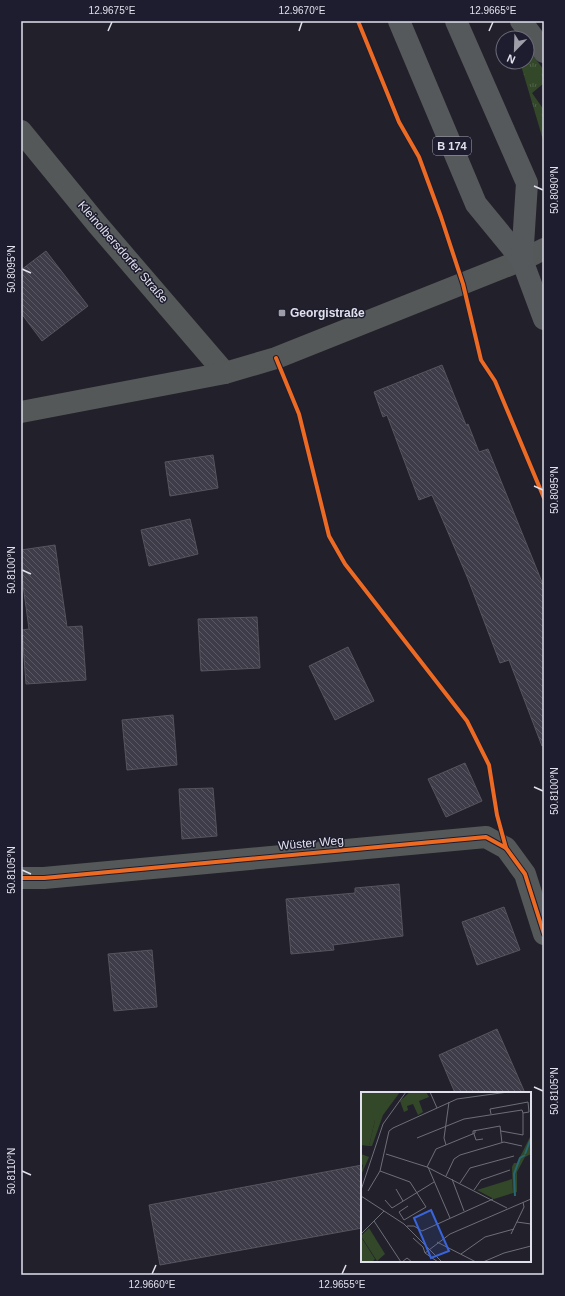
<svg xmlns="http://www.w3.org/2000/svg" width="565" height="1296" font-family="Arial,sans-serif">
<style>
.grass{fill:url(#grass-tufts)}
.building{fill:url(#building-back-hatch);stroke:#56555f}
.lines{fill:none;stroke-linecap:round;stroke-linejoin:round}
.minor{stroke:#555858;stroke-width:22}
.tertiary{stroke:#555858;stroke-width:22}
.primary{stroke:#56595c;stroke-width:22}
.cycleway-casing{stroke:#1e1d2f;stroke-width:6}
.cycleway{stroke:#ed6a23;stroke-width:4}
.ticks{fill:none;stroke:#e0e1ed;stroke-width:1.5}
.poi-dot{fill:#9e9ea9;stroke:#1e1d2f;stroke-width:1.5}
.labels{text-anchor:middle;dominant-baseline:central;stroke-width:3;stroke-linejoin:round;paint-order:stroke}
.shield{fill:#1e1d2f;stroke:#a6a6b4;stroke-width:1}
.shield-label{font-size:11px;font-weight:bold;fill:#e0e1ed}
.street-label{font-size:12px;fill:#e0e1ed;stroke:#1e1d2f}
.poi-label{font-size:12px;font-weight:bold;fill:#e0e1ed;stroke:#1e1d2f;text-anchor:start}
.inset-river{fill:none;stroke:#256772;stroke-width:2}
.inset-road{fill:none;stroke:#6e6e79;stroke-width:1}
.view{fill:#3a64db;fill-opacity:0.15;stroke:#3a64db;stroke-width:2}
.inset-edge{fill:none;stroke:#e0e1ed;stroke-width:2}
.neatline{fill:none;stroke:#e0e1ed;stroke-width:1.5}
.ticks-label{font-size:10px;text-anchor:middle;fill:#e0e1ed}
</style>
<defs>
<pattern id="grass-tufts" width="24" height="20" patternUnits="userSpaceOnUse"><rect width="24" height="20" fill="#334829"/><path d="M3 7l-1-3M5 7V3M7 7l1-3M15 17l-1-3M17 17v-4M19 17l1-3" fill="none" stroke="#506248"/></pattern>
<pattern id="building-back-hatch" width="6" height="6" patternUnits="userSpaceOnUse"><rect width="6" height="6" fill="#3d3c48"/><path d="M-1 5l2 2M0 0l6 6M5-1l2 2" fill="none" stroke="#595863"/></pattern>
</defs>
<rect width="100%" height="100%" fill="#22212b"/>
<polygon class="grass" points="527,48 544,70 544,83 532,93 544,110 544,143 520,62 527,62"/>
<g class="building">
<polygon points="46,251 88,306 42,341 21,313 21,270"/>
<polygon points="442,365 466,425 468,424 479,452 488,449 544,587 544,745 542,746 509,660 500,663 468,579 432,495 419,500 387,415 383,417 374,392"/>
<polygon points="213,455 218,488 170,496 165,462"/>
<polygon points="190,519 198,554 149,566 141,530"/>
<polygon points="55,545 67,627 82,626 86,680 26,684 22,630 29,629 21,570 21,550"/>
<polygon points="257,617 260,668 201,671 198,619"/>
<polygon points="348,647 374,701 335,720 309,666"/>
<polygon points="173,715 177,765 127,770 122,720"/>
<polygon points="465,763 482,801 446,817 428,779"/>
<polygon points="213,788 217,836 182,839 179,789"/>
<polygon points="399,884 403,936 333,945 334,950 291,954 286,899 355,893 355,888"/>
<polygon points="504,907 520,950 477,965 462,922"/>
<polygon points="152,950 157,1007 114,1011 108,954"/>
<polygon points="497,1029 525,1093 455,1093 439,1055"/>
<polygon points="362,1165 362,1228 160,1265 149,1205"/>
</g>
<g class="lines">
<g class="minor">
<polyline points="521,21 544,52"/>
<polyline points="21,131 97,224 225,373"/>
<polyline points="522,260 544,249"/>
<polyline points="21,878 44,878 486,837 506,848 525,874 544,934"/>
</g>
<polyline class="tertiary" points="21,412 225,373 276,358 522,260"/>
<g class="primary">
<polyline points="399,21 476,204 522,260 544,319"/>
<polyline points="456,21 527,183 522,260"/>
</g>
<g class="cycleway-casing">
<g id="cycleway">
<polyline points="358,21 399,122 419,157 441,217 463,284 481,360 495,381 544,498"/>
<polyline points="276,358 299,414 329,536 345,564 467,721 489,765 497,815 506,848"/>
<polyline points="21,878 44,878 486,837 506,848 525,874 544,934"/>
</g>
</g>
<use href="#cycleway" class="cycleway"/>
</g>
<path class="ticks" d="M 108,31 L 112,22M 299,31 L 302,22M 489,31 L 493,22M 534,186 L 543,190M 22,269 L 31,273M 534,486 L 543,490M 22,570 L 31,574M 534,787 L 543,791M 22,870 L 31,874M 534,1087 L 543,1091M 22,1171 L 31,1175M 152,1274 L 156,1265M 342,1274 L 346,1265"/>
<rect class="poi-dot" x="278" y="309" width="8" height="8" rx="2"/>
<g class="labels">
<rect class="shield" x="433" y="137" width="38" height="18" rx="3"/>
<g class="shield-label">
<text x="452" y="146">B 174</text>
</g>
<g class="street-label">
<text transform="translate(123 252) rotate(49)">Kleinolbersdorfer Straße</text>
<text transform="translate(311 843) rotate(-5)">Wüster Weg</text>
</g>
<g class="poi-label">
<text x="290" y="313">Georgistraße</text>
</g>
</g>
<g transform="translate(361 1092)">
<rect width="170" height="170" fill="#22212b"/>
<path d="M 31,0 L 39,0 L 22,23 L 11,54 L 8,54 L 14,28 L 24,11 L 30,8 ZM 49,0 L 65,0 L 68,5 L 58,9 L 62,20 L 57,23 L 52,12 L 46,14 L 47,18 L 43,20 L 39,9 ZM 170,43 L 170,62 L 164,65 L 156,80 L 156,100 L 152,101 L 151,75 L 153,71 L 156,71 ZM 0,62 L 8,65 L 0,83 L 2,73 L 0,72 Z" fill="#334829"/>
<path d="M 8,136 L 24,162 L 16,169 L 0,144 Z" fill="#334829"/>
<path d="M 0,0 L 31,0 L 31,8 L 24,12 L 24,18 L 19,21 L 18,28 L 14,28 L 8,54 L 0,53 ZM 151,87 L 152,101 L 133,107 L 116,98 ZM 0,145 L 14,167 L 11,170 L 0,170 Z" fill="#334829"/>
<path class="inset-river" d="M 164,62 L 170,46M 154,104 L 153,82 L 159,66 L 164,63"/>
<path class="inset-road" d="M 69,0 L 76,16M 140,39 L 162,43 L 162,21M 112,42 L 112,39 L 139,34 L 141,51M 113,42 L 115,48 L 122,47M 56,46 L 103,27 L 161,18 L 162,21 L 168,20 L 167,10 L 129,17 L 130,22M 85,53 L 83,46 L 88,10M 25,62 L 66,75 L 146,116M 66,75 L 75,57 L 114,41 L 114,38M 67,75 L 89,126M 19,79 L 49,90 L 65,115 L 43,128 L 38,120 L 47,114M 85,84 L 93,67 L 99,63 L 143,50 L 161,54M 91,87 L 103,119M 99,91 L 109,76 L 153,64M 35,97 L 42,109M 0,98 L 22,32 L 45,0M 113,98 L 120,88 L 149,78M 7,99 L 19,79 L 28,39 L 32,36 L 96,7 L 147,0M 0,104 L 43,132 L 81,170M 24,108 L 31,116 L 73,90M 13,129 L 40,170M 156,130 L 170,132M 46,134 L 53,134 L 61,139 L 132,107M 0,142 L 23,119M 150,142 L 163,115 L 162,110M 52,146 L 62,155 L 64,161 L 77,170M 76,150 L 115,170M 64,161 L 89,142 L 170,107M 100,162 L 124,145 L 153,137M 41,170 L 46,166 L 51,170M 122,170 L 143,161 L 170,154"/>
<path class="view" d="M 70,118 L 88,159 L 70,166 L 53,126 Z"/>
<rect width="170" height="170" class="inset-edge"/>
</g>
<rect width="565" height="1296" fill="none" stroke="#1e1d2f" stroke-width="44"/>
<g transform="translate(515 50) rotate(203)"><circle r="19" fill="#1e1d2f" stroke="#6c6b7b"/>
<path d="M0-3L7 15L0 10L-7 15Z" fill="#9e9ea9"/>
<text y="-6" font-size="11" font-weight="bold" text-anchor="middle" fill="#e0e1ed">N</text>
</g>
<rect x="22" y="22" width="521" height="1252" class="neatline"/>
<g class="ticks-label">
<text x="112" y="14">12.9675°E</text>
<text x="302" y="14">12.9670°E</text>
<text x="493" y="14">12.9665°E</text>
<text transform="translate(554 190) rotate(-90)" y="4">50.8090°N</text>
<text transform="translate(11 269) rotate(-90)" y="4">50.8095°N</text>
<text transform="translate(554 490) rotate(-90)" y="4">50.8095°N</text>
<text transform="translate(11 570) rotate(-90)" y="4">50.8100°N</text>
<text transform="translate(554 791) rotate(-90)" y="4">50.8100°N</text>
<text transform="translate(11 870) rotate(-90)" y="4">50.8105°N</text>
<text transform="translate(554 1091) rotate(-90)" y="4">50.8105°N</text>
<text transform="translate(11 1171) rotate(-90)" y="4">50.8110°N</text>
<text x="152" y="1288">12.9660°E</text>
<text x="342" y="1288">12.9655°E</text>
</g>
</svg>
